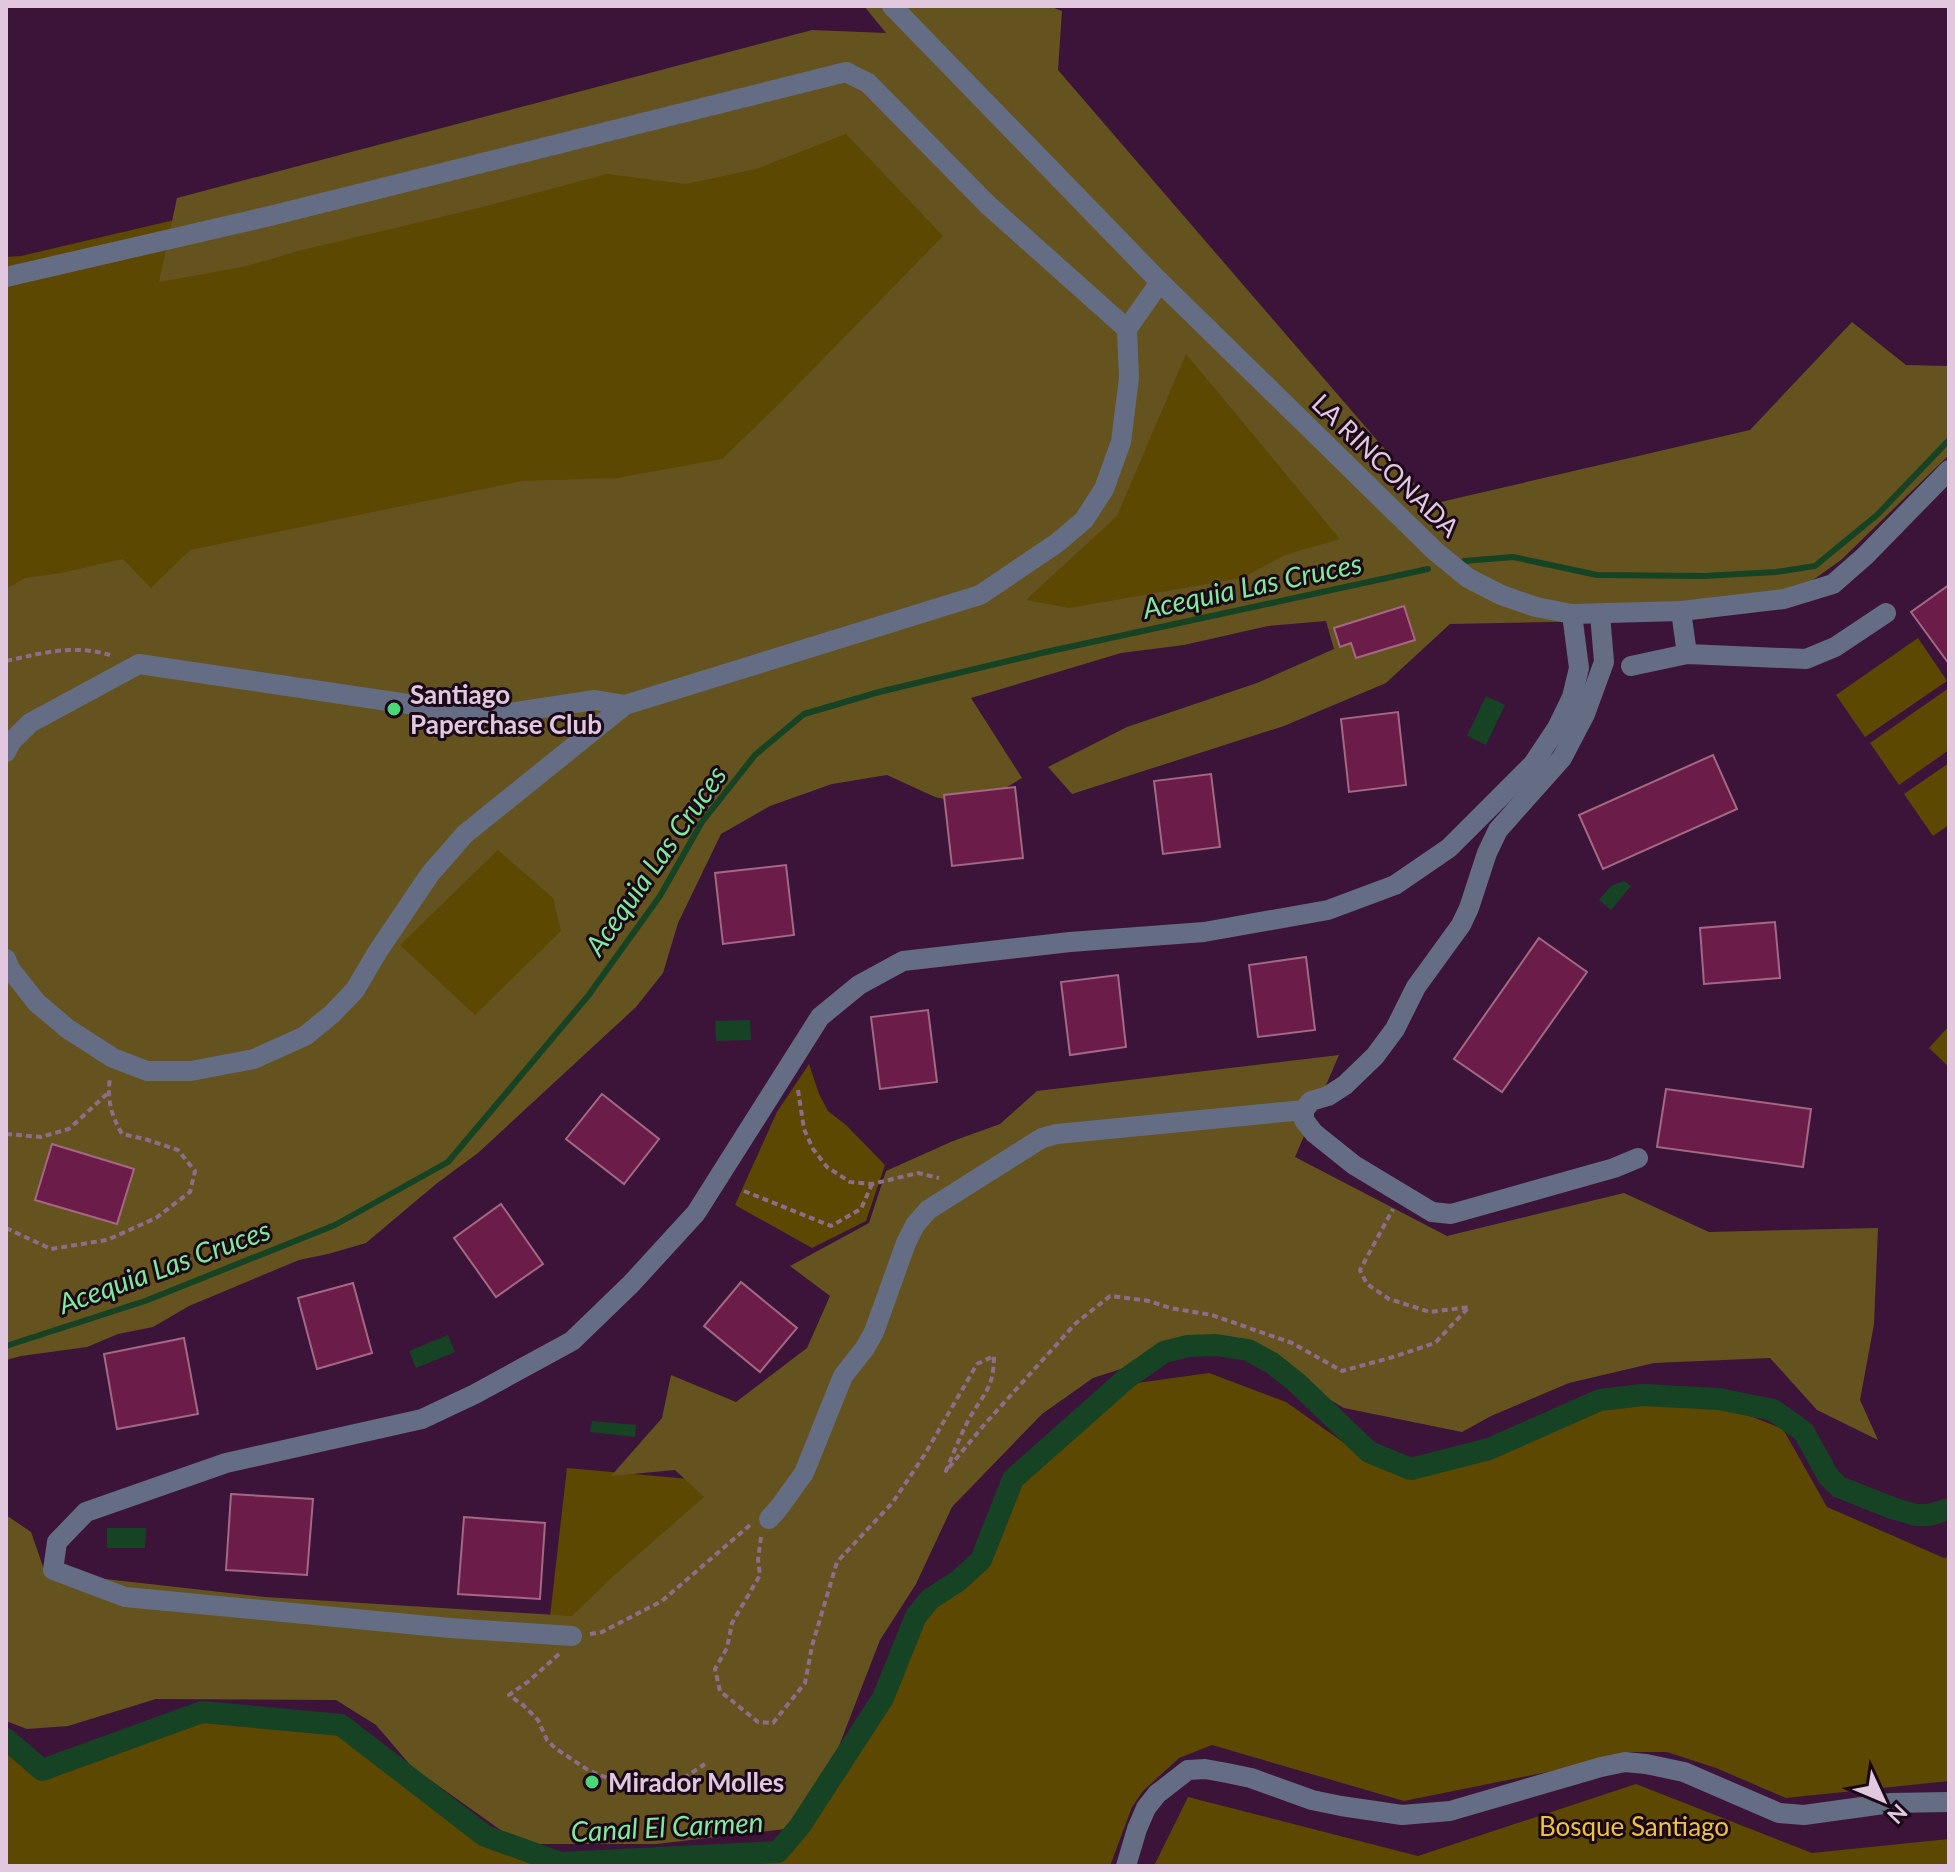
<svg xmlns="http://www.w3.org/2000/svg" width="1955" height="1872" font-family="Lato,sans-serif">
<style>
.green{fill:#5c4801}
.forest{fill:#64531f;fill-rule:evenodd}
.water{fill:#164324}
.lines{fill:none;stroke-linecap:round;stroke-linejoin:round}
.stream{stroke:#164324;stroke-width:6}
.canal{stroke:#164324;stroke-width:22}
.building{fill:#6c1c48;stroke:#a36883;stroke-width:2}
.path{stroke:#8e6d8a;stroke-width:4;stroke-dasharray:6 4;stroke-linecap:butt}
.minor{stroke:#656d84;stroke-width:20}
.poi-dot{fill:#4ad778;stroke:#1a0818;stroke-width:3}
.labels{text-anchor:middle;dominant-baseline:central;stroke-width:6;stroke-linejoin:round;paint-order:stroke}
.street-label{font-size:26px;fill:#e2c8de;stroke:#1a0818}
.poi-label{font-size:26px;font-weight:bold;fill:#e2c8de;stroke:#1a0818;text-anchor:start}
.park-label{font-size:26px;fill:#edc33d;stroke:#1a0818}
.water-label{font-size:28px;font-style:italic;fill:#7deb9a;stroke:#1a0818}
</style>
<rect width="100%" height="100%" fill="#3c1439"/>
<g class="green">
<polygon points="905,48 1420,559 865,672 583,955 6,1344 6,257 21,256"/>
<polygon points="1918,638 1947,681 1865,737 1836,695"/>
<polygon points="1949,688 1949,750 1899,785 1870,743"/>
<polygon points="1949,763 1949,825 1933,836 1904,794"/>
<polygon points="1949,1026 1949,1067 1929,1048"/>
<polygon points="809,1064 819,1094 828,1111 846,1125 885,1165 866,1221 812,1248 735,1205 777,1112"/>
<polygon points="1209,1373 1286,1402 1367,1459 1429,1460 1500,1441 1579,1404 1686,1398 1740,1412 1783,1429 1827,1507 1944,1558 1949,1557 1949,1781 1786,1798 1716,1768 1667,1752 1630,1752 1602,1761 1404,1801 1212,1745 1179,1758 1143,1791 1132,1807 1110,1866 631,1866 782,1858 806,1830 887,1703 907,1631 977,1553 997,1503 1032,1467 1130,1384"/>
<polygon points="567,1468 768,1486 677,1579 549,1625"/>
<polygon points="203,1719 338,1731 481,1842 550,1866 6,1866 6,1748 40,1777"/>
<polygon points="1636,1784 1812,1853 1949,1839 1949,1866 1154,1866 1188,1797 1418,1856"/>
</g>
<g class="forest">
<path d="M 864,6 L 1049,6 L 1062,11 L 1058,70 L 1432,504 L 1750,430 L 1852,322 L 1906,365 L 1949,366 L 1949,455 L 1841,560 L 1782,602 L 1701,619 L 1450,624 L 1386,683 L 1284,726 L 1072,794 L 1048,767 L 1127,727 L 1257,683 L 1334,649 L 1326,621 L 1268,626 L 1184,645 L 1121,653 L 971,698 L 1022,778 L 975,806 L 935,797 L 887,775 L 832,784 L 770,806 L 721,834 L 678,923 L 663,973 L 636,1007 L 478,1153 L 436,1184 L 366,1243 L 328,1254 L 299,1260 L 189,1306 L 153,1327 L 118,1334 L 87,1347 L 21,1356 L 6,1360 L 6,589 L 25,578 L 61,573 L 123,559 L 151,588 L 190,550 L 522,481 L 617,478 L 722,459 L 780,403 L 943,236 L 846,134 L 756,169 L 686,184 L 607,174 L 475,209 L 302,250 L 243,267 L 159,282 L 177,198 L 812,30 L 886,33 ZM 1186,354 L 1340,539 L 1285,555 L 1242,578 L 1069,608 L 1026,600 L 1117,516 ZM 498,850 L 553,898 L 561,931 L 475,1015 L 400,945 Z"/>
<polygon points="1339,1055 1295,1157 1447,1236 1624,1193 1709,1232 1878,1228 1874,1324 1860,1400 1878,1440 1817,1410 1770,1358 1654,1363 1569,1383 1491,1416 1462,1432 1344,1408 1308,1387 1295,1372 1214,1352 1152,1359 1093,1378 1042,1414 952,1507 916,1584 880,1640 837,1751 809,1799 785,1829 656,1844 538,1844 502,1831 412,1767 376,1725 336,1700 156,1699 68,1726 27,1729 6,1721 6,1515 31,1532 47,1578 105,1579 265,1597 572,1616 609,1580 704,1497 675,1470 611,1476 662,1418 671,1375 736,1402 807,1348 830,1296 790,1266 869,1223 886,1171 953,1141 1000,1124 1037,1091"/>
</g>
<g class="water">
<polygon points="1486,696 1505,705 1486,745 1467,736"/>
<polygon points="1624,881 1631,886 1611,910 1599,900 1611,886"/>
<polygon points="750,1020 751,1040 716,1041 715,1021"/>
<polygon points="448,1335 455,1352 416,1368 409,1351"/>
<polygon points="592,1421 636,1425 635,1437 590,1432"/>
<polygon points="107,1528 146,1528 145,1548 107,1548"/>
</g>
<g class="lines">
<g class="stream">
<polyline points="1464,561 1513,557 1597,575 1704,576 1776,572 1815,566 1877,515 1949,440"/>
<polyline points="6,1346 145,1301 335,1225 448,1162 588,996 660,896 702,822 755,755 804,714 879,692 1046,652 1428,569"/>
</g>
<polyline class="canal" points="6,1739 42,1770 202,1712 341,1725 485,1836 561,1863 778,1852 800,1826 883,1698 916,1616 930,1599 958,1581 981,1560 1013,1479 1127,1378 1164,1352 1188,1346 1216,1345 1248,1350 1272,1363 1296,1382 1369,1452 1411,1469 1489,1449 1600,1400 1643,1395 1719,1399 1773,1410 1804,1432 1828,1476 1839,1487 1892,1508 1916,1515 1929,1515 1949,1509"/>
</g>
<g class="building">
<polygon points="1949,585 1949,664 1911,612"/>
<polygon points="1404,606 1415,640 1356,658 1351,643 1340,647 1334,628"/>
<polygon points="1398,712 1406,785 1349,792 1341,719"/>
<polygon points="1713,755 1737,809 1603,869 1579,815"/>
<polygon points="1211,774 1220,847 1163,854 1154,781"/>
<polygon points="1015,787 1023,858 952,866 944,795"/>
<polygon points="786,865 794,935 723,944 715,873"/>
<polygon points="1775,922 1780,978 1704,984 1700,928"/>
<polygon points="1539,938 1587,972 1502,1092 1454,1059"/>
<polygon points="1306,957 1315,1030 1258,1037 1249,965"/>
<polygon points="1118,975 1126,1047 1070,1055 1061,982"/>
<polygon points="928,1010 937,1082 880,1089 871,1017"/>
<polygon points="1666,1089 1811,1109 1803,1167 1657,1147"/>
<polygon points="602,1094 659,1139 624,1184 566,1139"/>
<polygon points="52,1144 134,1169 117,1224 35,1200"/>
<polygon points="501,1204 543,1264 496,1297 454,1238"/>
<polygon points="741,1282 797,1328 760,1372 704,1326"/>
<polygon points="353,1283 372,1353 317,1369 298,1298"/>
<polygon points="184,1338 198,1414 117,1429 104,1354"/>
<polygon points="231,1494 313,1499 307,1575 226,1570"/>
<polygon points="464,1517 545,1523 540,1599 458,1594"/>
</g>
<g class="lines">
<g class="path">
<path d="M 6,661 C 43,653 72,644 110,655"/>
<polyline points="798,1090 804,1129 813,1149 827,1167 850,1182 872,1184 918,1173 939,1178"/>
<polyline points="6,1134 41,1137 69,1129 108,1093"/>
<polyline points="744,1191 831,1226 861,1209 872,1184"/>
<path d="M 6,1228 L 51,1249 L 107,1240 L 156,1218 L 190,1192 L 195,1171 L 178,1150 L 145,1139 L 122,1134 C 111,1114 107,1101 110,1077"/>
<path d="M 761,1537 L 758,1560 L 760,1575 L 732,1623 L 727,1648 L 715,1669 L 720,1691 L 758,1722 L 773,1723 L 805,1683 L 812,1646 L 837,1562 L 893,1502 L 925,1454 L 977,1364 L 994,1356 C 994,1389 983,1394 969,1419 C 960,1436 953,1454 946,1471 L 984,1425 L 1076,1323 L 1110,1296 L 1149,1301 L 1170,1308 L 1212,1315 L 1292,1343 L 1342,1371 L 1393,1357 L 1435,1343 L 1469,1307 L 1430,1312 L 1389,1299 L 1367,1284 L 1360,1270 L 1393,1209"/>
<polyline points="590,1634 602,1632 662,1601 750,1525"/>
<polyline points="559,1654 529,1681 509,1695 523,1705 538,1720 547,1740 555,1748 588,1770 610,1779 622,1786 652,1791 674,1788 687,1776 705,1764"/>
</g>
<g class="minor">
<polyline points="892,6 1160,282 1435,551 1468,578 1501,595 1536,607 1572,614 1681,611 1784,599 1833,584 1865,556 1949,470"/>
<polyline points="6,277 274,215 846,72 868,83 988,205 1127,329"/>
<polyline points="1681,611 1687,654"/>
<polyline points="1600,614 1604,662 1585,714 1562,758 1498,830 1487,853 1469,908 1461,925 1416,987 1395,1029 1375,1056 1345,1085 1328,1096 1311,1101 1304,1110 1304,1120 1314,1133 1354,1165 1432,1212 1451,1214 1614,1168 1638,1158"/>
<polyline points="1631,666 1687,654 1806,659 1835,647 1886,613"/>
<polyline points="6,752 11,742 30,723 139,664 489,716 595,700 625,705"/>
<polyline points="6,959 10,969 37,1003 68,1029 113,1058 147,1071 191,1071 254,1059 305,1036 332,1014 355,990 378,951 430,874 465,834 625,705 980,595 1057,543 1084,520 1104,489 1121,442 1129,378 1127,329 1160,282"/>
<polyline points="769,1519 778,1509 804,1473 843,1376 865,1348 874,1332 906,1243 915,1225 928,1210 1042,1138 1057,1134 1304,1110"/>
<polyline points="572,1636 450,1628 125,1597 53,1570 57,1542 86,1512 226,1463 422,1419 475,1394 572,1341 631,1284 696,1213 820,1017 859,985 903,961 1070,942 1204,932 1328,910 1395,885 1449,848 1533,764 1557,728 1572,697 1579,668 1572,614"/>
<polyline points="1126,1866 1137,1829 1146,1808 1157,1794 1188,1770 1205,1769 1227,1773 1251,1778 1312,1800 1341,1806 1402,1815 1450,1811 1601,1767 1625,1762 1646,1764 1684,1772 1779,1813 1804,1815 1891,1803 1949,1802"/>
</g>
</g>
<g class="poi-dot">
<circle cx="394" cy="709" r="8"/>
<circle cx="592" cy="1782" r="8"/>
</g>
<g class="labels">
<g class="street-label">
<text transform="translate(1386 465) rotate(44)">LA RINCONADA</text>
</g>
<g class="poi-label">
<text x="410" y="694">Santiago<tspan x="410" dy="30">Paperchase Club</tspan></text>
<text x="608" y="1782">Mirador Molles</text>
</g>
<g class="park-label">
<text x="1634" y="1826">Bosque Santiago</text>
</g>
<g class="water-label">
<text transform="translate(1252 585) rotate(-12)">Acequia Las Cruces</text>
<text transform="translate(655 860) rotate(-55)">Acequia Las Cruces</text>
<text transform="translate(164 1266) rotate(-20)">Acequia Las Cruces</text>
<text transform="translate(667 1826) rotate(-3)">Canal El Carmen</text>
</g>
</g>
<rect width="1955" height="1872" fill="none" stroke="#e2c8de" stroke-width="16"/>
<g transform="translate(1883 1800) rotate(134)" stroke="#1a0818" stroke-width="6" paint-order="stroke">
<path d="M0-6L14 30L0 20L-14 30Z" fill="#e2c8de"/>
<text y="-12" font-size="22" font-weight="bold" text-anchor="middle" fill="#e2c8de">N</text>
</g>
</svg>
